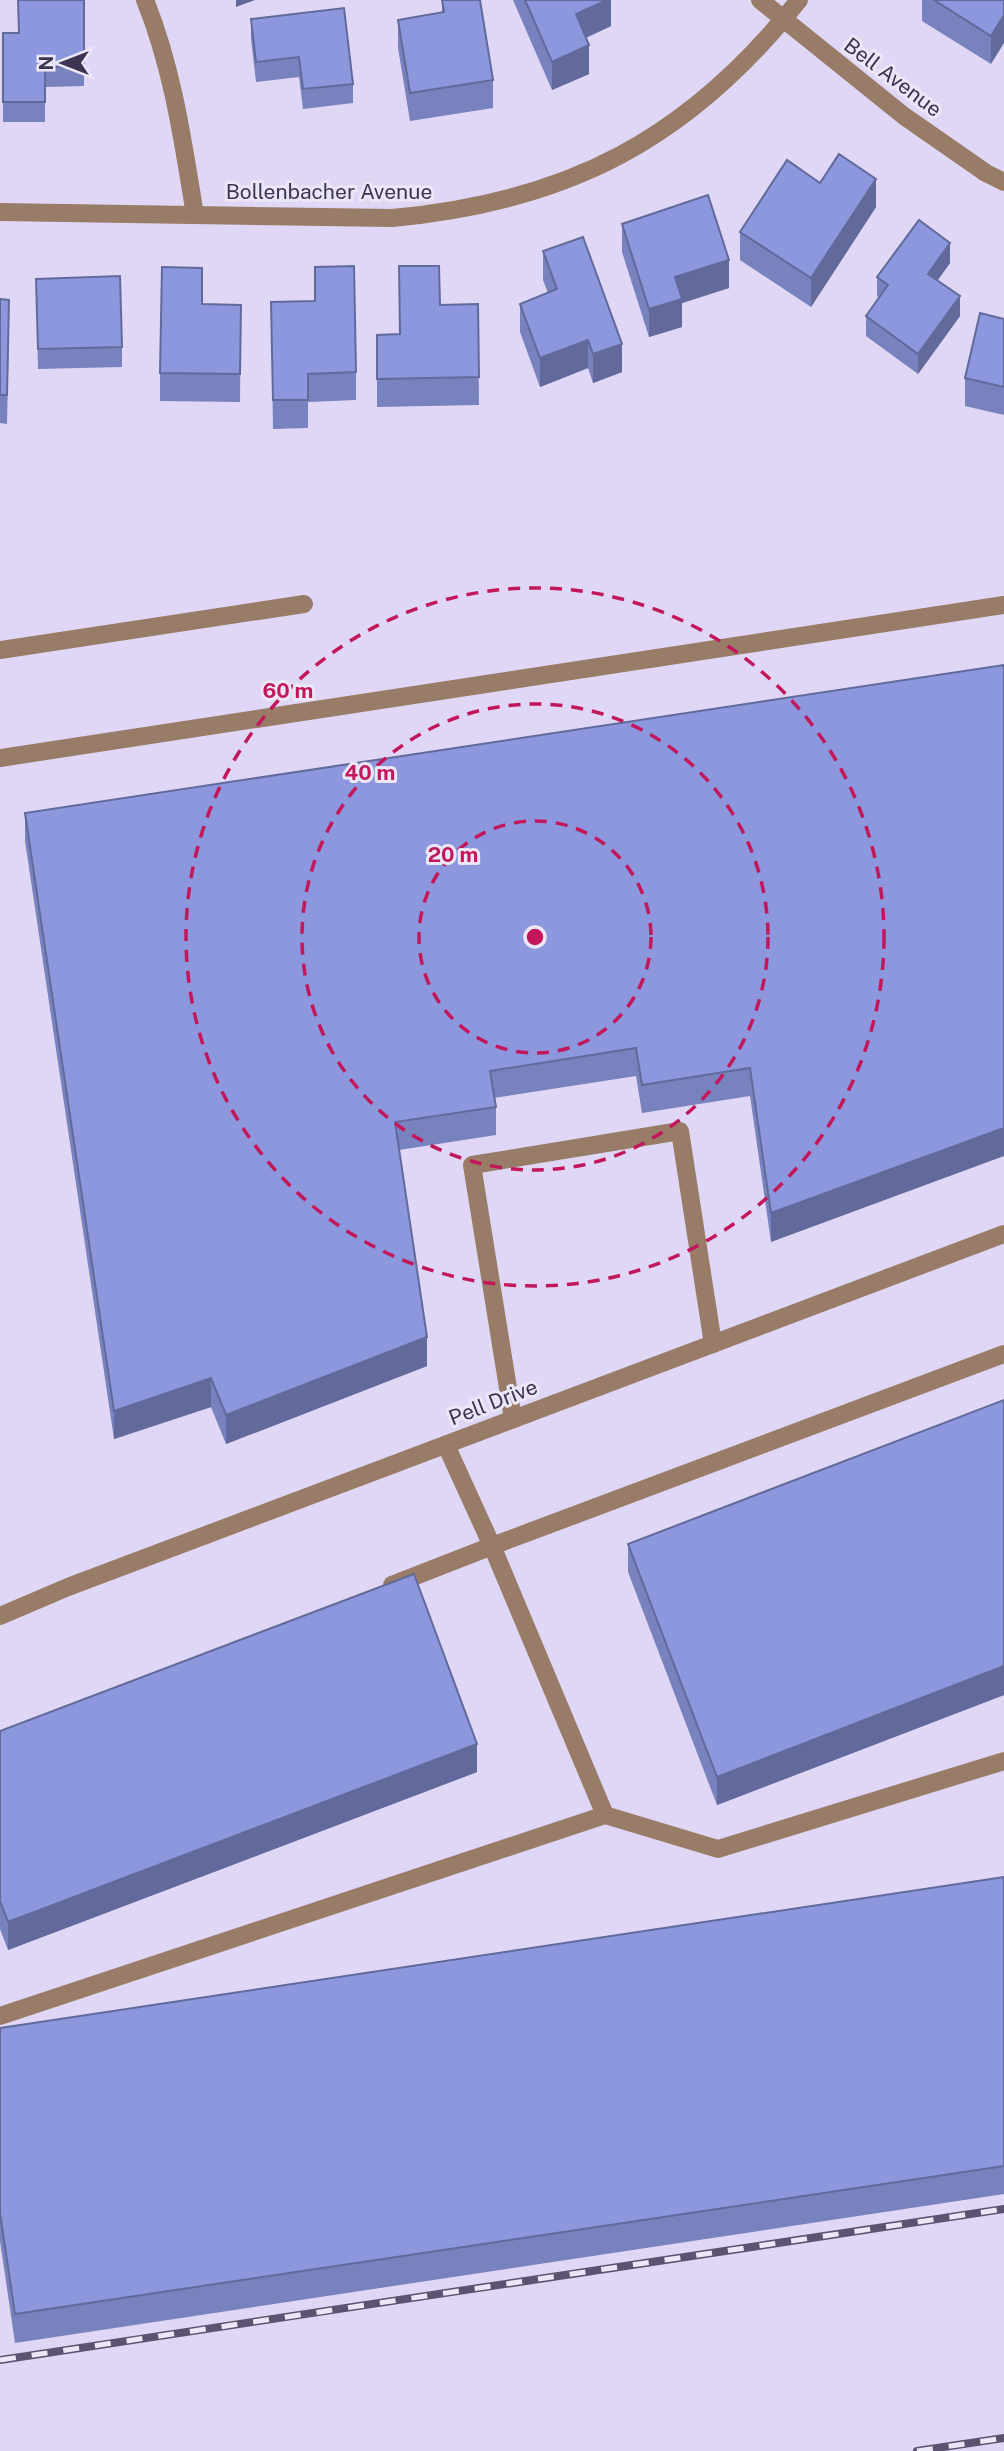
<svg xmlns="http://www.w3.org/2000/svg" width="1004" height="2451" font-family="'Public Sans',sans-serif">
<style>
.lines{fill:none;stroke-linecap:round;stroke-linejoin:round}
.minor{stroke:#997c67;stroke-width:18}
.rail-casing{stroke:#5c5371;stroke-width:8}
.rail{stroke:#ebe7f6;stroke-width:5;stroke-dasharray:16;stroke-linecap:butt}
.wall{fill:#7882be}
.shaded-wall{fill:#626a9b}
.building{fill:#8c97dd;stroke:#626a9b;stroke-width:2}
.ring{fill:none;stroke:#c2185b;stroke-width:3.5;stroke-dasharray:12 9}
.labels{text-anchor:middle;dominant-baseline:central;stroke-width:6;stroke-linejoin:round;paint-order:stroke}
.street-label{font-size:21px;fill:#3d3452;stroke:#ebe7f6}
.centre{fill:#c2185b;stroke:#ebe7f6;stroke-width:3.5}
.ring-label{font-size:21px;text-anchor:middle;font-weight:bold;fill:#c2185b;stroke:#ebe7f6;stroke-width:6;stroke-linejoin:round;paint-order:stroke}
</style>
<rect width="100%" height="100%" fill="#dfd7f5"/>
<g class="lines">
<g class="minor">
<path d="M 145,0 C 173,69 183,142 195,215"/>
<polyline points="760,0 904,116 986,173 1004,182"/>
<path d="M 0,212 L 392,218 C 568,202 689,139 799,0"/>
<polyline points="0,650 304,604"/>
<polyline points="0,758 1004,605"/>
<polyline points="513,1419 472,1165 680,1131 713,1344"/>
<polyline points="392,1585 492,1546 446,1445"/>
<polyline points="0,1616 68,1587 1004,1234"/>
<polyline points="605,1815 718,1849 1004,1761"/>
<polyline points="0,2016 605,1815 492,1546 1004,1354"/>
</g>
<g class="rail-casing">
<g id="rail">
<polyline points="0,2360 1004,2209"/>
<polyline points="917,2451 1004,2438"/>
</g>
</g>
<use href="#rail" class="rail"/>
</g>
<g class="wall">
<polygon points="84,0 84,86 45,87 45,122 3,122 3,33 19,33"/>
<polygon points="442,0 493,80 493,108 410,121 398,48 398,20 442,12"/>
<polygon points="513,0 611,0 611,26 586,38 589,74 552,90"/>
<polygon points="922,0 1004,0 991,64 922,21"/>
<polygon points="251,19 353,84 353,103 303,109 299,77 256,82 251,39"/>
<polygon points="820,183 876,207 811,307 740,260 740,232"/>
<polygon points="622,224 729,288 682,303 682,327 649,337 622,252"/>
<polygon points="543,251 622,372 593,383 588,368 540,387 520,332 520,304 548,293 543,280"/>
<polygon points="950,263 938,280 960,316 918,374 866,336 866,316 879,298 877,296 877,277"/>
<polygon points="399,266 440,305 478,304 479,405 377,407 377,335 399,334"/>
<polygon points="315,267 356,372 356,400 308,402 308,428 273,429 271,302 315,301"/>
<polygon points="36,279 122,347 122,367 38,369"/>
<polygon points="0,299 9,328 7,424 0,423"/>
<polygon points="202,304 241,305 240,402 160,401 160,373"/>
<polygon points="1004,319 1004,415 965,406 965,378"/>
<polygon points="1004,665 771,1242 750,1096 642,1113 636,1076 494,1098 496,1107 496,1135 399,1150 427,1366 226,1444 211,1407 114,1439 25,841 25,813"/>
<polygon points="1004,1400 1004,1695 717,1805 628,1572 628,1544"/>
<polygon points="0,1731 477,1772 8,1950 0,1929"/>
<polygon points="1004,1877 1004,2194 15,2343 0,2241 0,2028"/>
</g>
<g class="shaded-wall">
<polygon points="236,0 255,0 236,7"/>
<polygon points="607,0 611,0 611,26 576,42 576,14"/>
<polygon points="1004,15 1004,43 991,64 991,36"/>
<polygon points="589,45 589,74 552,90 552,62"/>
<polygon points="876,179 876,207 811,307 811,278"/>
<polygon points="950,243 950,263 928,293 928,274"/>
<polygon points="729,260 729,288 682,303 682,327 649,337 649,309 675,277"/>
<polygon points="960,296 960,316 918,374 918,354"/>
<polygon points="588,340 588,368 540,387 540,358"/>
<polygon points="622,344 622,372 593,383 593,354"/>
<polygon points="1004,1128 1004,1156 771,1242 771,1213"/>
<polygon points="427,1337 427,1366 226,1444 226,1415"/>
<polygon points="211,1378 211,1407 114,1439 114,1411"/>
<polygon points="1004,1666 1004,1695 717,1805 717,1777"/>
<polygon points="477,1744 477,1772 8,1950 8,1922"/>
</g>
<g class="building">
<polygon points="18,0 84,0 84,66 45,67 45,102 3,102 3,33 19,33"/>
<polygon points="442,0 480,0 493,80 410,93 398,20 444,12"/>
<polygon points="525,0 607,0 576,14 589,45 552,62"/>
<polygon points="934,0 1004,0 1004,15 991,36"/>
<polygon points="344,8 353,84 303,89 299,57 256,62 251,19"/>
<polygon points="839,154 876,179 811,278 740,232 787,160 820,183"/>
<polygon points="708,195 729,260 675,277 682,299 649,309 622,224"/>
<polygon points="919,220 950,243 928,274 960,296 918,354 866,316 888,285 877,277"/>
<polygon points="583,237 622,344 593,354 588,340 540,358 520,304 557,289 543,251"/>
<polygon points="354,266 356,372 308,374 308,400 273,400 271,302 315,301 315,267"/>
<polygon points="399,266 439,266 440,305 478,304 479,377 377,379 377,335 400,334"/>
<polygon points="162,267 202,268 202,304 241,305 240,374 160,373"/>
<polygon points="120,276 122,347 38,349 36,279"/>
<polygon points="0,299 9,300 7,395 0,395"/>
<polygon points="980,313 1004,319 1004,387 965,378"/>
<polygon points="1004,665 1004,1128 771,1213 750,1068 642,1085 636,1048 490,1071 496,1107 395,1122 427,1337 226,1415 211,1378 114,1411 25,813"/>
<polygon points="1004,1400 1004,1666 717,1777 628,1544"/>
<polygon points="414,1574 477,1744 8,1922 0,1901 0,1731"/>
<polygon points="1004,1877 1004,2166 15,2314 0,2213 0,2028"/>
</g>
<g class="ring">
<circle cx="535" cy="937" r="116"/>
<circle cx="535" cy="937" r="233"/>
<circle cx="535" cy="937" r="349"/>
</g>
<g class="labels">
<g class="street-label">
<text transform="translate(893 77) rotate(37)">Bell Avenue</text>
<text x="329" y="191">Bollenbacher Avenue</text>
<text transform="translate(493 1402) rotate(-21)">Pell Drive</text>
</g>
</g>
<circle cx="535" cy="937" r="10" class="centre"/>
<g class="ring-label">
<text x="288" y="698">60 m</text>
<text x="370" y="780">40 m</text>
<text x="453" y="862">20 m</text>
</g>
<g transform="translate(63 63) rotate(270)" stroke="#ebe7f6" stroke-width="5" paint-order="stroke">
<path d="M0-5L12 26L0 18L-12 26Z" fill="#3d3452"/>
<text y="-10" font-size="19" font-weight="bold" text-anchor="middle" fill="#3d3452">N</text>
</g>
</svg>
